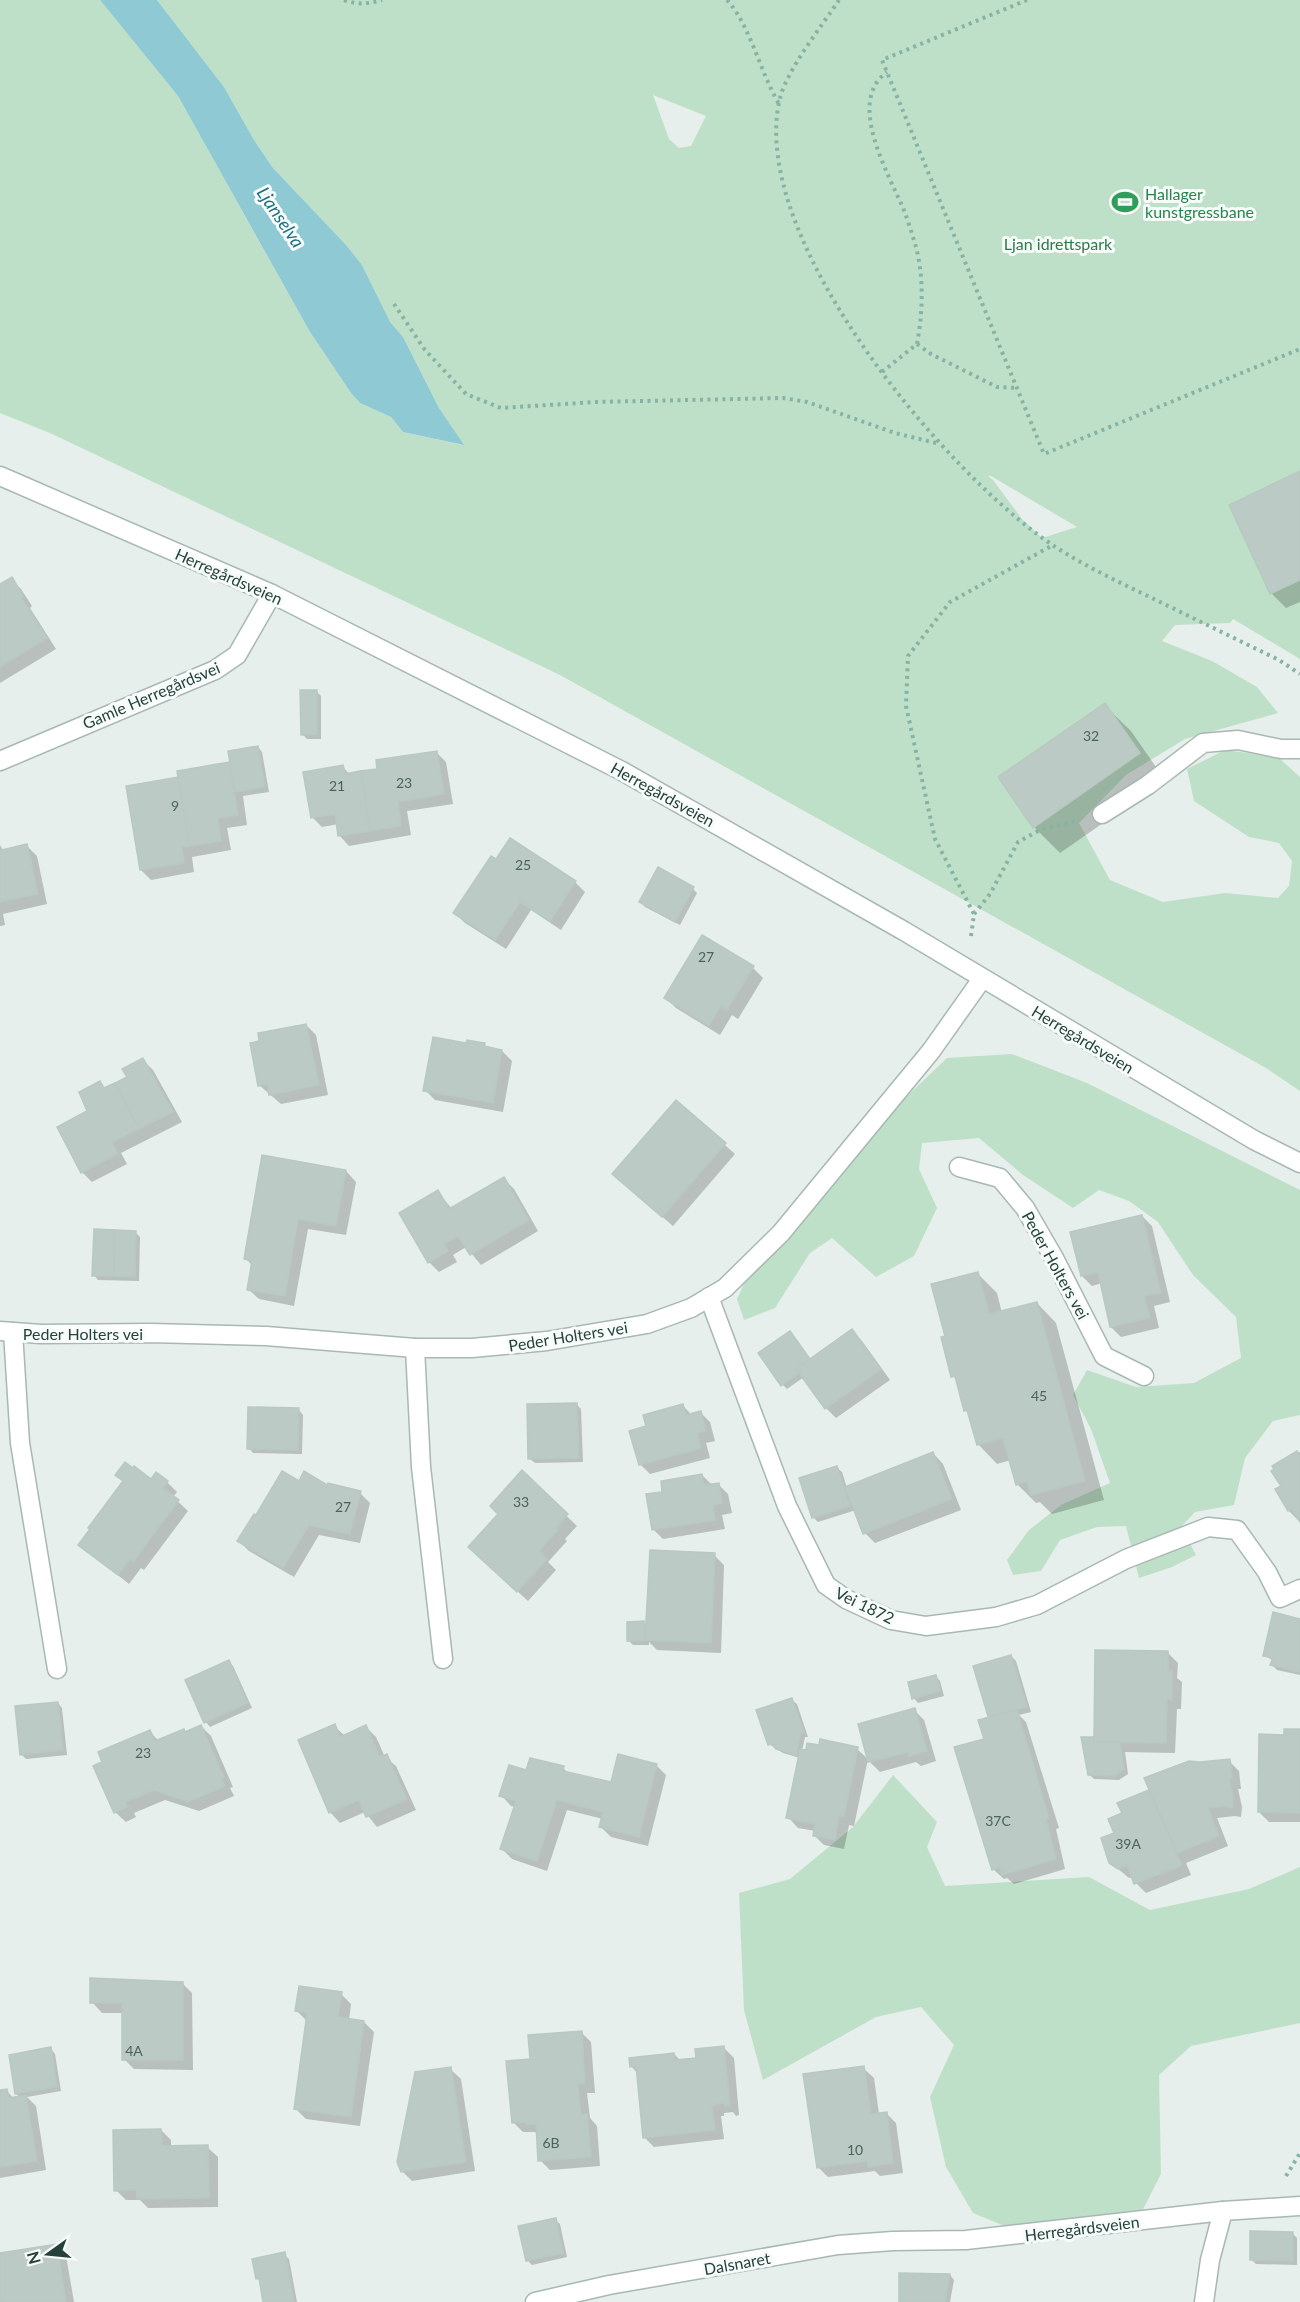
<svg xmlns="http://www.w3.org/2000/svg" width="1300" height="2302" font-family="Lato,sans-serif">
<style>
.green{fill:#bfe0c8;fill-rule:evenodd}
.water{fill:#8ec9d4}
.shadow{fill:#0003}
.building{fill:#bbcac4;stroke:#b8c9c2;stroke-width:1.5}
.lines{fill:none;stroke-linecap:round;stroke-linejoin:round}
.minor-casing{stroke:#a8b8b2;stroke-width:21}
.path{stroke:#86b3a5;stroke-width:4;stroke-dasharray:3 4.5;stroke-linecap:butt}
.minor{stroke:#fff;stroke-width:18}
.labels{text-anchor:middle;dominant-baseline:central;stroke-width:6;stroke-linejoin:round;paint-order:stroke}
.number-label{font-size:14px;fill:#4a645c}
.leisure-label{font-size:16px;fill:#27864d;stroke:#f7fbf9;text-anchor:start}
.park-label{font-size:16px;fill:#2d7a4b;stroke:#f7fbf9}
.street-label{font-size:16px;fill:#24423a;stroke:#f7fbf9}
.water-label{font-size:18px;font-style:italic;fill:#1c6f80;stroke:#f7fbf9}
</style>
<rect width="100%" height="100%" fill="#e6efeb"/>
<g class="green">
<path d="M 0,0 L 100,0 L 178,96 L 310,332 L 351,393 L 360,403 L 391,417 L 403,432 L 463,445 L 439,408 L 403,337 L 390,323 L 362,265 L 347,246 L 273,168 L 254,140 L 224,87 L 157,0 L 1300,0 L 1300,659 L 1233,619 L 1230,623 L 1175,625 L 1162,641 L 1212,661 L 1257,687 L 1278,713 L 1185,739 L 1126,775 L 1079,823 L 1110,880 L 1163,902 L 1225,893 L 1278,898 L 1289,886 L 1292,861 L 1279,843 L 1249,837 L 1194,801 L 1187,769 L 1225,750 L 1278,757 L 1300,777 L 1300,1091 L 1266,1068 L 560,675 L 50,433 L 0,413 ZM 653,95 L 706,116 L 691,146 L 679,148 L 669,139 ZM 988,476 L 991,476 L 1077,527 L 1042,538 L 1022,519 L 993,480 Z"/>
<polygon points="1012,1054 1087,1083 1300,1190 1300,1415 1273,1421 1245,1458 1234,1505 1195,1512 1181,1527 1196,1555 1172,1567 1139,1578 1126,1526 1097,1527 1060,1540 1041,1571 1013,1575 1007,1560 1029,1530 1061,1505 1110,1483 1091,1429 1073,1395 1087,1370 1136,1387 1194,1383 1241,1358 1236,1317 1193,1275 1158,1222 1129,1201 1099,1190 1073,1208 1023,1175 979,1138 922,1143 919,1169 937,1208 914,1256 876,1277 832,1238 810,1253 775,1308 744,1320 737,1299 749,1273 812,1196 904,1099 947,1058"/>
<polygon points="893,1775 937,1822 927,1847 945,1886 1089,1877 1150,1910 1249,1889 1300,1867 1300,2023 1191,2046 1159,2075 1161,2174 1137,2221 1012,2229 973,2213 946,2167 930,2097 954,2045 921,2007 876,2017 763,2080 744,2010 739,1893 790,1879 853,1827"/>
</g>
<polygon class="water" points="100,0 157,0 224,87 254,140 273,168 347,246 362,265 390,322 403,337 439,408 464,445 403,432 391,417 360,403 351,393 310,332 178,96"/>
<g class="shadow">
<polygon points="1300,473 1300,602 1286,608 1271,593"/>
<polygon points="11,579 21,589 32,606 30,608 56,649 0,683 0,586"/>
<polygon points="316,691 321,696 321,739 307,739 302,734"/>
<polygon points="1104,705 1131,731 1165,780 1060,853 1034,827"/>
<polygon points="258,747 262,752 269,792 243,796 247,825 227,828 231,850 192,857 194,872 151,880 141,870 180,778 229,764 232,767"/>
<polygon points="436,752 446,762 453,804 407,811 411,835 349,846 339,835 338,824 322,827 312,817 343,767 350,775 379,770"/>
<polygon points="27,846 37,856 47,904 3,914 5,925 0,926 0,848 3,851"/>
<polygon points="575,882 585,892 561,930 531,910 506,949 465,923 455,913"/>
<polygon points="693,889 697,893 680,925 645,907 641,902"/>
<polygon points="703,937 753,968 763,978 738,1019 732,1015 720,1035 676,1008 666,998"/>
<polygon points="306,1025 316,1035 328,1095 281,1104 259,1085"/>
<polygon points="467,1045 484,1045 488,1049 502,1051 512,1061 503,1112 435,1100 425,1090"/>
<polygon points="143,1060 153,1070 182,1122 121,1153 127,1164 92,1182 82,1172 99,1083 105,1089 129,1077"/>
<polygon points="676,1102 735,1154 673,1226 624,1184"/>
<polygon points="346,1171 356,1182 346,1235 308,1229 294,1306 259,1299 248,1289 253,1266 246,1259"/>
<polygon points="504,1179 514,1189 538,1231 481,1265 466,1247 453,1255 457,1262 439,1272 429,1262 438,1192 452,1209"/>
<polygon points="1142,1216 1152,1226 1170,1302 1154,1306 1159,1328 1121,1337 1111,1327 1102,1283 1092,1286 1082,1276"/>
<polygon points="135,1232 140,1237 139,1281 98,1280 94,1275"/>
<polygon points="978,1274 997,1293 1002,1313 1037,1303 1056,1323 1104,1500 1052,1514 1040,1502 1036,1503 1017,1484 1011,1460 997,1464 978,1444 970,1415 965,1410 958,1381 953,1376 946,1337"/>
<polygon points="852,1331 862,1341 890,1380 836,1418 826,1408 804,1377 787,1389 783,1385 790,1333 811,1360"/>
<polygon points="576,1404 581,1409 583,1462 535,1463 530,1459"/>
<polygon points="683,1406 692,1415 700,1412 710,1422 715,1441 706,1443 710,1458 650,1474 640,1464 648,1427"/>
<polygon points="299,1410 303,1415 302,1454 253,1453 249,1448"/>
<polygon points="1300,1452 1300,1520 1299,1521 1289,1511 1277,1490 1283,1487 1274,1466"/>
<polygon points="933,1453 943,1464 961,1510 875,1543 865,1533 856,1510 818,1522 813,1517 837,1468 842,1472 847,1488"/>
<polygon points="522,1473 577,1526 565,1539 567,1541 548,1562 556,1570 528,1601 480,1557"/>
<polygon points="702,1475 712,1485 718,1484 728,1494 732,1513 722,1515 725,1529 663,1539 653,1529 664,1493"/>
<polygon points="152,1481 167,1482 177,1492 173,1497 188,1511 144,1570 141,1568 129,1584 80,1545"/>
<polygon points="299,1483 360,1493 370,1503 360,1543 319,1535 294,1577 249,1551 239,1541"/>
<polygon points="714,1555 724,1565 721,1653 657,1650 649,1642 649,1645 633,1645 628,1640 644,1623 648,1627"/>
<polygon points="1300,1620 1300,1675 1277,1670 1272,1665 1273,1661 1265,1655"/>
<polygon points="1168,1653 1178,1663 1177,1678 1182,1682 1181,1709 1177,1709 1175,1753 1125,1752 1128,1774 1119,1780 1094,1779 1089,1774 1093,1738 1095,1740"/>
<polygon points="1011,1656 1016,1661 1031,1712 1019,1715 1026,1722 1059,1828 1056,1829 1065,1869 1014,1884 1007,1878 1004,1879 993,1869 986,1740 992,1718 975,1667"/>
<polygon points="229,1662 233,1666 252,1708 210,1727 206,1722 187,1681"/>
<polygon points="935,1676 940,1681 944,1696 918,1703 914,1698"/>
<polygon points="792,1700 797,1704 808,1737 805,1737 802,1751 857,1749 868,1759 854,1826 849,1825 844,1849 824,1845 814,1835 815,1831 798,1828 788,1817 800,1758 783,1753 769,1744"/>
<polygon points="58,1703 62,1708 67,1755 26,1759 21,1754"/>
<polygon points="914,1710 924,1720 936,1761 921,1766 916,1762 880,1772 870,1762 860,1725"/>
<polygon points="201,1726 211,1736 233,1787 230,1788 234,1796 199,1811 165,1800 134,1813 136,1817 126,1822 115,1812 150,1732 159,1741"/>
<polygon points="334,1726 345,1736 366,1727 376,1737 385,1757 396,1766 416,1810 377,1827 365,1812 340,1823 330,1812"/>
<polygon points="1300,1731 1300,1822 1269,1822 1259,1812 1286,1736"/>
<polygon points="1229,1761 1239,1771 1241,1789 1238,1789 1242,1807 1241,1817 1235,1816 1217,1818 1228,1846 1186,1863 1191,1875 1146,1893 1136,1883 1133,1877 1129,1878 1111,1863 1116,1833 1123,1814 1119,1804 1151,1791 1200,1764"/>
<polygon points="656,1765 666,1775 648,1846 611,1837 601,1827 603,1819 567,1810 547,1871 512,1859 502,1849 516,1807 511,1806 501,1795 527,1772 563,1768 568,1773 612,1784"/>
<polygon points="182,1983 192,1993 193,2070 134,2069 124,2059 124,2013 102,2013 92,2002"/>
<polygon points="341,1994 351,2004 349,2020 364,2022 374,2032 360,2126 306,2119 296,2109 307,2021 297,2011"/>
<polygon points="581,2032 591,2042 595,2093 587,2093 590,2118 597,2126 600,2166 550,2170 540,2160 538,2135 535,2132 523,2132 513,2122 531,2061"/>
<polygon points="724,2048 734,2058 739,2115 736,2116 733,2112 724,2113 724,2116 721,2116 724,2139 654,2147 644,2137 638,2074 631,2066 674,2054 681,2061 698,2059"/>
<polygon points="51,2049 55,2054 61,2091 27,2097 36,2106 46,2170 0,2178 0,2092 6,2090 14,2099 20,2097 16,2094"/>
<polygon points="863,2068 874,2078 879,2114 886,2113 896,2123 903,2173 880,2176 875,2171 828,2177 818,2167"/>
<polygon points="450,2069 461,2079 475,2171 412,2181 402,2171"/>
<polygon points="161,2130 171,2140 171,2147 207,2147 218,2157 218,2207 148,2208 140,2200 126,2200 116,2190"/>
<polygon points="555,2220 560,2224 567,2257 532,2265 527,2260"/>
<polygon points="1292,2233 1297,2238 1297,2265 1256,2264 1251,2259"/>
<polygon points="56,2245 66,2256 74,2302 0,2302 0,2255"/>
<polygon points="284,2254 289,2259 297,2302 265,2302 261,2282 257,2278"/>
<polygon points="950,2275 954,2280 950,2302 900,2302"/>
</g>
<g class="building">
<polygon points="1300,471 1300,580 1270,594 1229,505"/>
<polygon points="12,577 23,596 21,597 47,638 0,667 0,584"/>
<polygon points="300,690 317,690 317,734 301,735"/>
<polygon points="1105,703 1140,753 1033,828 998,777"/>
<polygon points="258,746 265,787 235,792 228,751"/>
<polygon points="437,751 444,794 398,802 401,826 370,831 361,771 377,769 376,760"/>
<polygon points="229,762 238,815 218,818 221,841 189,846 177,771"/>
<polygon points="343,765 345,774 361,771 370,831 338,836 335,814 311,818 303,772"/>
<polygon points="178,777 189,846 182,847 184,863 140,870 126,786"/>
<polygon points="510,838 576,881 550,921 520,902 495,940 453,913 491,856 496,859"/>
<polygon points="27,844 38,894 0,902 0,846 2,850"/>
<polygon points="658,867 694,887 675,922 639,902"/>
<polygon points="702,935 754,966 727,1010 721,1006 709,1026 664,998"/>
<polygon points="306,1024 319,1085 269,1095 267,1084 258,1086 250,1043 259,1041 258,1033"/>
<polygon points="433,1037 466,1043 467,1040 485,1043 484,1046 502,1050 493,1103 423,1091"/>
<polygon points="143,1058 173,1112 139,1129 115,1083 127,1077 122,1069"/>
<polygon points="100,1081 104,1088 115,1083 139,1129 112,1142 118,1154 81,1173 57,1127 87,1111 79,1092"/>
<polygon points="676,1100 726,1143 662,1217 612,1174"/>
<polygon points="262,1155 346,1170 336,1226 298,1219 285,1296 247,1290 252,1261 244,1259"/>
<polygon points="504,1177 529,1220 470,1255 458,1236 444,1244 448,1251 428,1263 399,1213 438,1190 449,1209"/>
<polygon points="1142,1215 1161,1293 1144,1296 1150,1318 1110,1327 1098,1272 1081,1276 1070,1232"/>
<polygon points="94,1229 115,1230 114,1276 92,1276"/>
<polygon points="115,1230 136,1231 135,1277 114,1276"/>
<polygon points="978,1272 989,1314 1037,1302 1085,1481 1031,1495 1027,1482 1016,1485 1003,1438 977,1445 967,1410 964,1411 955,1376 951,1377 941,1337 945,1336 931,1284"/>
<polygon points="852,1329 881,1369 825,1409 796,1369"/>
<polygon points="790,1331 810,1359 796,1369 799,1373 781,1386 758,1353"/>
<polygon points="577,1403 579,1458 528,1459 527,1404"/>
<polygon points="683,1404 686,1415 701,1411 706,1431 697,1433 701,1448 639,1465 629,1431 646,1426 643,1415"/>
<polygon points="248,1407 299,1408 298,1450 247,1449"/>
<polygon points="1297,1451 1300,1456 1300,1522 1292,1509 1288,1511 1275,1489 1281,1486 1271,1471 1274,1469 1272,1466"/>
<polygon points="933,1452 952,1499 863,1534 845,1487"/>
<polygon points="125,1462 133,1468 134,1466 151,1479 156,1472 168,1481 163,1488 179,1500 133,1562 130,1559 118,1575 78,1545 90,1529 88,1528 123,1481 115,1475"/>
<polygon points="837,1466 850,1506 812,1518 799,1478"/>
<polygon points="522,1470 568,1514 556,1528 558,1530 539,1551 547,1559 517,1592 468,1547 498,1514 490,1506"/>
<polygon points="282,1471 299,1481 304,1471 327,1485 328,1483 361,1491 350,1534 309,1525 283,1568 237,1541 254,1514 256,1515"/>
<polygon points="702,1474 704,1485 719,1483 722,1503 713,1505 715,1520 652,1530 646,1494 662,1492 661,1481"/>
<polygon points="650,1550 715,1553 711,1643 645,1640"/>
<polygon points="1273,1612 1300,1619 1300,1672 1270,1665 1273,1658 1263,1656"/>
<polygon points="644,1621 645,1641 627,1641 627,1622"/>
<polygon points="1095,1650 1168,1651 1168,1671 1172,1671 1172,1700 1167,1699 1166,1743 1094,1742"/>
<polygon points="1011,1655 1027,1707 988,1716 973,1666"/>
<polygon points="229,1660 248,1703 204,1723 185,1680"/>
<polygon points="936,1675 940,1691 912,1699 908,1682"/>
<polygon points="792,1698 804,1733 801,1733 796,1755 776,1749 772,1744 768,1745 756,1710"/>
<polygon points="58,1702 63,1750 20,1755 15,1706"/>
<polygon points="915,1708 927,1751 909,1756 908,1752 868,1762 858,1724"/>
<polygon points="1017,1710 1049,1818 1046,1819 1056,1859 1002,1875 1000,1867 992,1870 954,1747 984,1739 978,1720"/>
<polygon points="335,1724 340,1737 366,1725 380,1757 387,1754 407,1799 366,1817 359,1800 329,1813 298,1740"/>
<polygon points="201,1725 224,1777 221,1778 225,1786 188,1802 155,1790 125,1802 127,1807 114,1813 93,1766 102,1762 98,1752 150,1730 155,1741 184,1729 185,1732"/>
<polygon points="1284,1729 1300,1729 1300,1813 1258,1812 1259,1734 1284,1735"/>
<polygon points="1081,1737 1094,1737 1094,1742 1120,1742 1124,1769 1114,1776 1088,1775"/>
<polygon points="820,1739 858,1747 844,1817 839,1816 835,1840 813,1836 815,1824 786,1818 800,1749 806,1750 807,1743 819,1745"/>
<polygon points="618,1754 657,1764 639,1837 599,1827 603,1812 557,1800 537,1861 500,1849 516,1801 499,1796 509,1765 526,1770 530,1758 564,1766 563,1771 611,1782"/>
<polygon points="1230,1759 1232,1779 1229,1779 1233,1796 1232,1808 1224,1806 1208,1808 1219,1836 1177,1853 1144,1778 1189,1761 1200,1762"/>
<polygon points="1149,1790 1182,1865 1134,1884 1127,1865 1118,1869 1109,1863 1101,1838 1114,1833 1108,1819 1122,1813 1117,1803"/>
<polygon points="90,1978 183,1982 183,2060 122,2060 122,2003 90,2003"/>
<polygon points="299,1986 342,1992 338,2017 364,2021 351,2117 294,2109 307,2013 295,2011"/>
<polygon points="582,2031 585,2083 578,2084 581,2115 587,2114 591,2157 538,2161 536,2124 526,2125 526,2122 512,2123 506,2061 530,2059 528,2035"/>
<polygon points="724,2046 730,2106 725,2106 724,2103 715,2104 715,2106 712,2106 715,2130 643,2138 636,2066 630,2067 629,2058 674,2053 675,2060 696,2058 695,2049"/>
<polygon points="51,2047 57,2087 15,2094 9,2055"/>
<polygon points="864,2066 871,2114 887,2112 893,2163 868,2167 867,2161 817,2168 803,2074"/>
<polygon points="451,2067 466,2162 401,2172 397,2162 415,2072"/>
<polygon points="7,2089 9,2098 26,2095 37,2161 0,2167 0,2090"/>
<polygon points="161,2129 162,2146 208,2145 209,2198 137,2199 136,2190 114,2191 113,2130"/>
<polygon points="556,2218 563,2253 526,2261 518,2226"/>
<polygon points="1250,2231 1293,2232 1293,2261 1250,2260"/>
<polygon points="57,2244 66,2302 0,2302 0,2253"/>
<polygon points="285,2252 294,2302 263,2302 259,2278 256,2279 252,2259"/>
<polygon points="899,2273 950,2274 945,2302 899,2302"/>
</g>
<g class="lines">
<g class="minor-casing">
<g id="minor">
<polyline points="0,476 272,594 622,771 904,931 1254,1140 1300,1163"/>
<polyline points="0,761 215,670 237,655 272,594"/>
<polyline points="1102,814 1148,785 1203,743 1238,740 1281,749 1300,749"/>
<polyline points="959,1167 1000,1178 1025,1208 1054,1258 1104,1356 1144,1376"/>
<polyline points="709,1297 787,1506 826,1585 846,1599 891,1620 926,1626 996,1617 1037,1605 1126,1559 1208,1527 1237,1530 1267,1572 1280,1598 1300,1589"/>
<polyline points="0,1331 41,1334 151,1333 266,1336 415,1348 472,1348 547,1341 647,1324 691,1308 725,1288 781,1233 931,1051 982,979"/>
<polyline points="13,1332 20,1443 57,1669"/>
<polyline points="415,1348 421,1467 443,1659"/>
<polyline points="535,2302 609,2285 838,2245 893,2241 966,2240 1223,2211"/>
<polyline points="1204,2302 1210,2260 1223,2211 1300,2206"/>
</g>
</g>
<g class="path">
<path d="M 344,0 C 358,5 368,4 382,0"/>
<path d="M 727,0 C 751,27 760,72 779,104"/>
<path d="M 839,0 C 822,26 788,68 780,98 C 746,236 946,475 1054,546 C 1086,567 1121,583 1156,600 C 1197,620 1238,640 1279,660 L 1300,674"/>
<polyline points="1027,0 882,60 1044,454 1300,349"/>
<polyline points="394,304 425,350 466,394 501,408 595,402 783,398 807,402 895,433 940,444"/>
<polyline points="917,344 931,354 997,387 1017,388"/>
<path d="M 882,372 L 917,344 C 923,312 924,278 916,247 C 912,234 908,220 903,208 C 888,173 846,101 887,72"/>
<polyline points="974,914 990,894 1018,842 1040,830 1075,821"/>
<polyline points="971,936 974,914 935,839 906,706 908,656 950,602 1053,545"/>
<polyline points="1286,2176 1300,2153"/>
</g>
<use href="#minor" class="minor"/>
</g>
<defs>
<g id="stadium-bare" transform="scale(2.07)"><path d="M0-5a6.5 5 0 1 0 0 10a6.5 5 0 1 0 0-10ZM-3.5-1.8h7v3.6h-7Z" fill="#2e9e5b" stroke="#f7fbf9" stroke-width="2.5" paint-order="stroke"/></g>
</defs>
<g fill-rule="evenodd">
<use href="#stadium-bare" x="1125" y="202"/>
</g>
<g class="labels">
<g class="number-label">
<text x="1091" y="735">32</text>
<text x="404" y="782">23</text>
<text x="337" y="785">21</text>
<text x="175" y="805">9</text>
<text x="523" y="864">25</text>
<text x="706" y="956">27</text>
<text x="1039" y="1395">45</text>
<text x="521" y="1501">33</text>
<text x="343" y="1506">27</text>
<text x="143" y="1752">23</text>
<text x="998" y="1820">37C</text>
<text x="1128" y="1843">39A</text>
<text x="134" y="2050">4A</text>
<text x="551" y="2142">6B</text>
<text x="855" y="2149">10</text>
</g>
<g class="leisure-label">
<text x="1145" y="193">Hallager<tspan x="1145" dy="18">kunstgressbane</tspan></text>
</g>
<g class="park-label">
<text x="1058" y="243">Ljan idrettspark</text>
</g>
<g class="street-label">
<text transform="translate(229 576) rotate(24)">Herregårdsveien</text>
<text transform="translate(151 695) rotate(-23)">Gamle Herregårdsvei</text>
<text transform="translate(663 794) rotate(29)">Herregårdsveien</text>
<text transform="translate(1083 1039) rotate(31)">Herregårdsveien</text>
<text transform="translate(1056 1265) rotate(61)">Peder Holters vei</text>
<text x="83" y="1333">Peder Holters vei</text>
<text transform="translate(568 1336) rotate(-9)">Peder Holters vei</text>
<text transform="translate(865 1605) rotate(26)">Vei 1872</text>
<text transform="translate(1082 2228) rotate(-7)">Herregårdsveien</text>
<text transform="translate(737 2263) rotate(-10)">Dalsnaret</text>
</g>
<g class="water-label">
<text transform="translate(281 217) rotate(56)">Ljanselva</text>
</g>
</g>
<g transform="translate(48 2254) rotate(255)" stroke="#f7fbf9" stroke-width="4.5" paint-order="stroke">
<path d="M0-4.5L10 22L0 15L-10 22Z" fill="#24423a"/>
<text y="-9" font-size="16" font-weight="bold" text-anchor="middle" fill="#24423a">N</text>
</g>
</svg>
